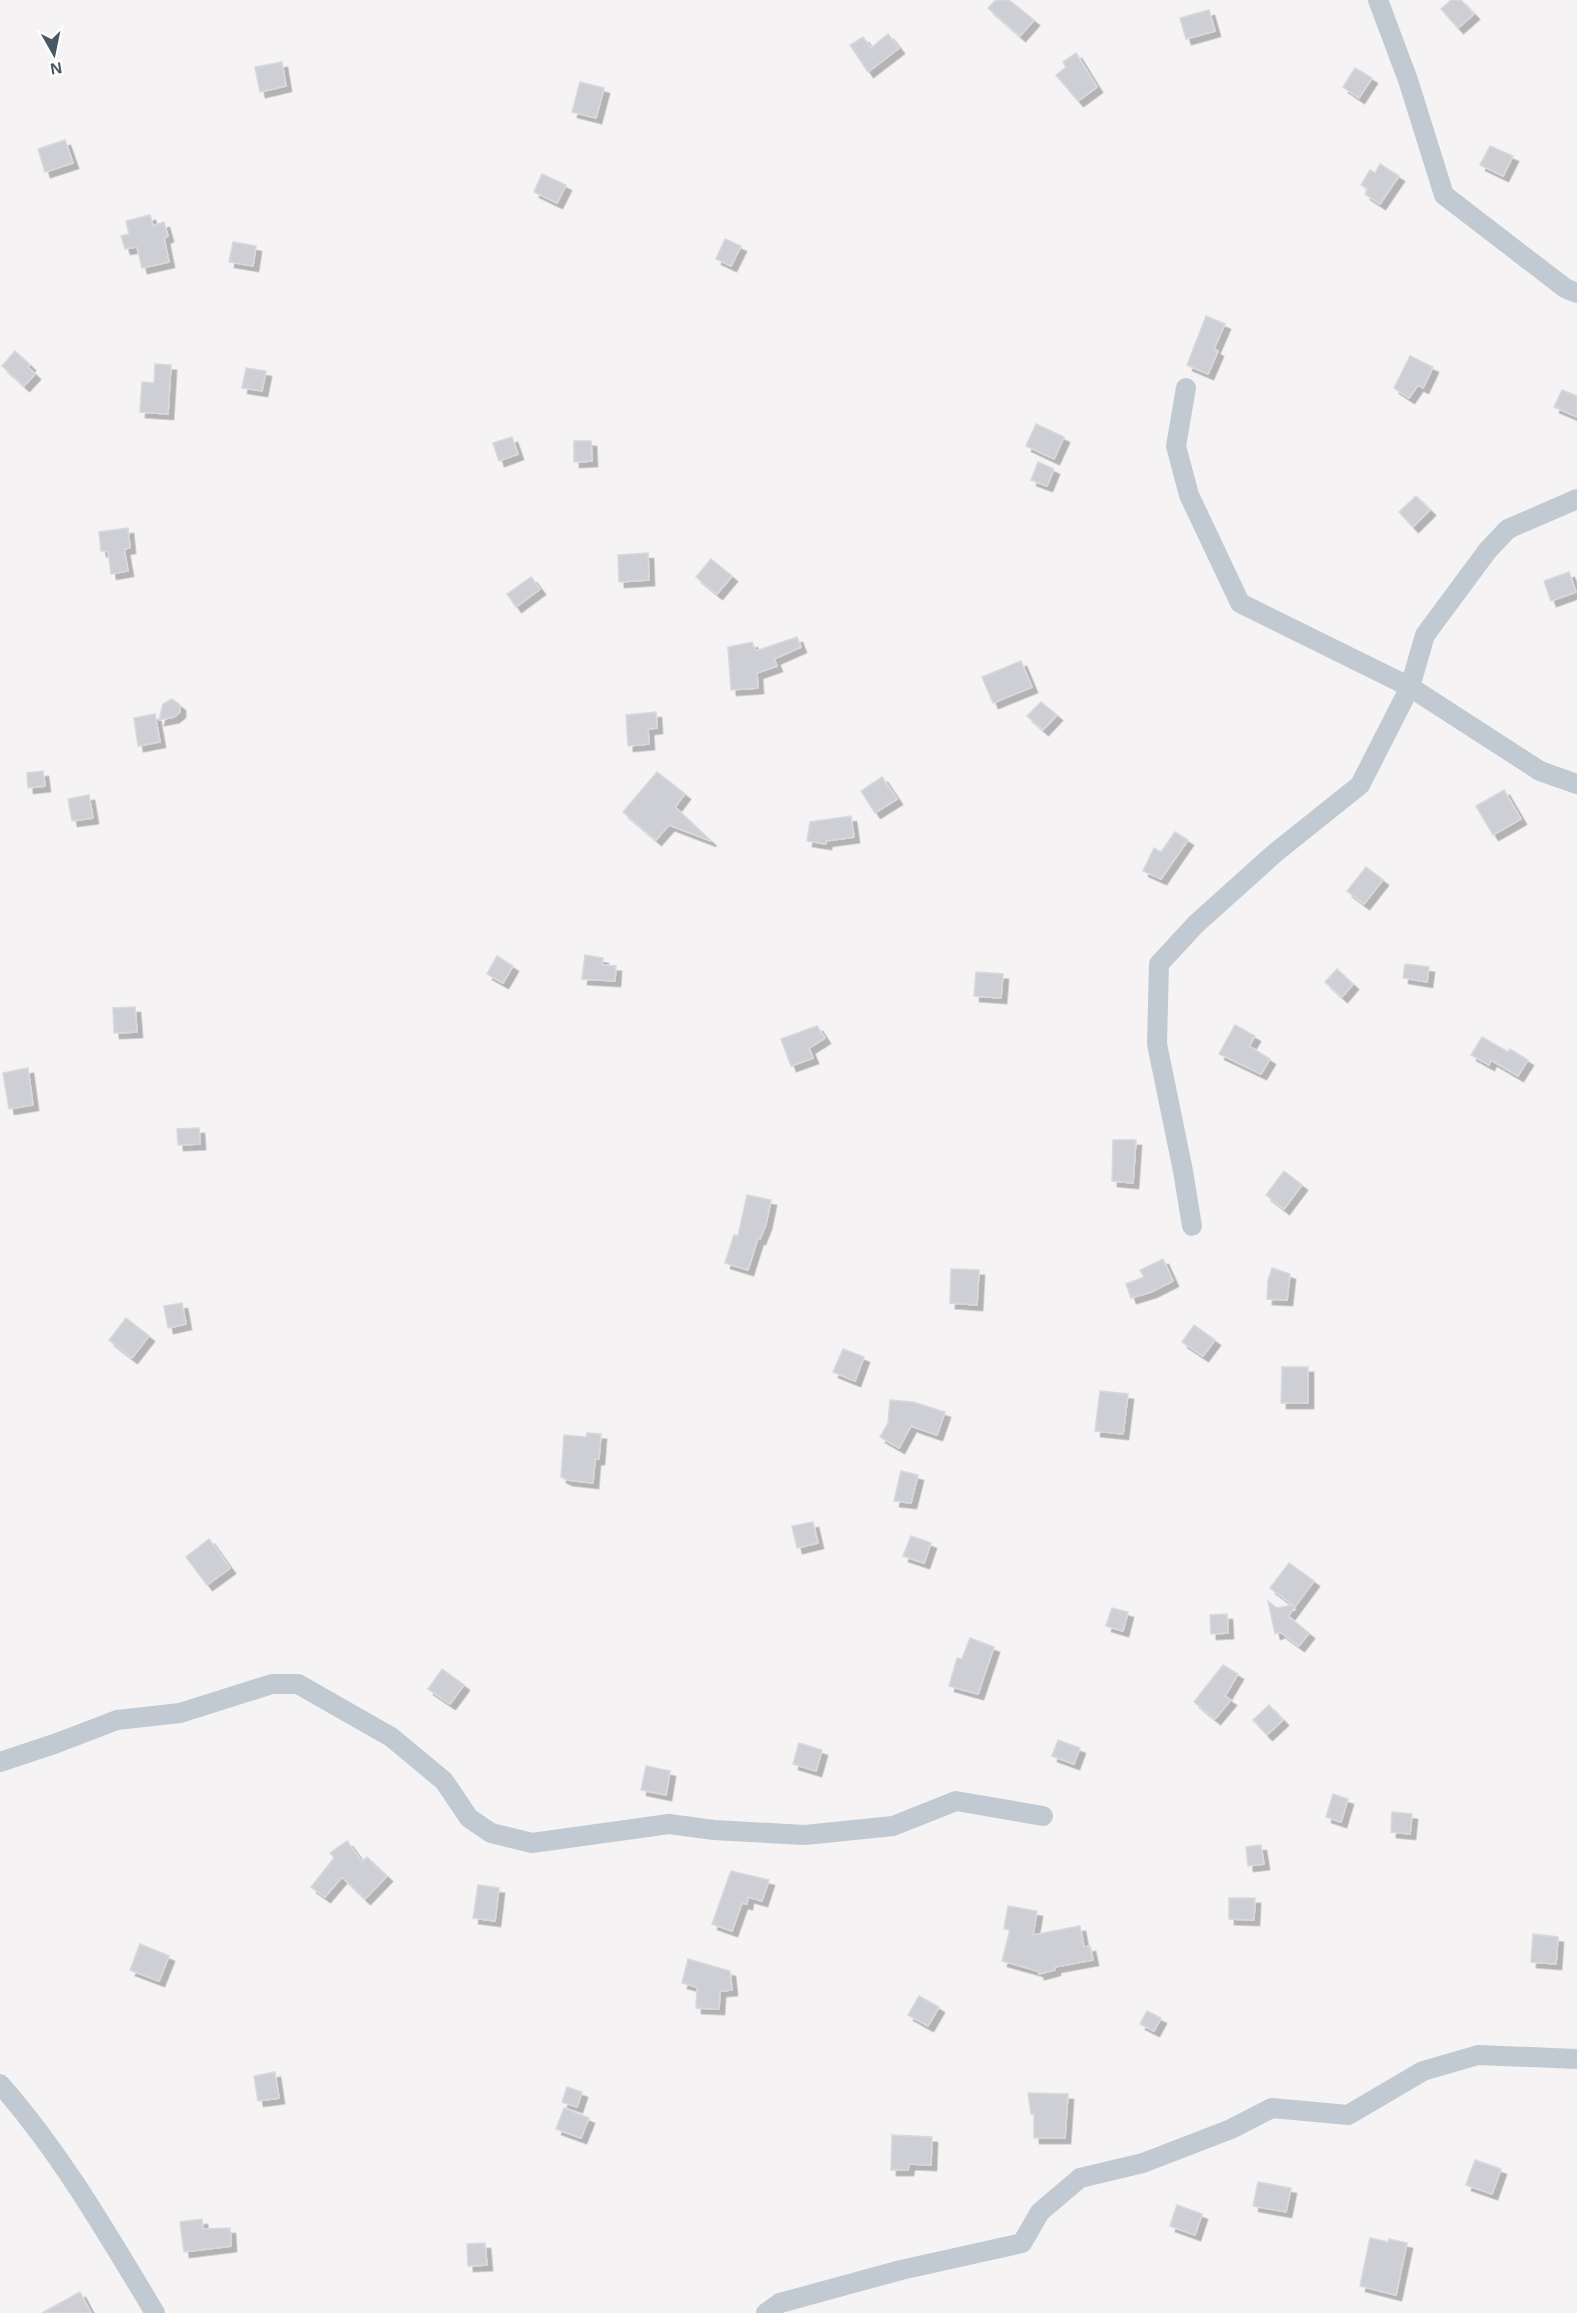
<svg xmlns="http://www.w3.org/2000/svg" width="1577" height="2313" font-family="Helvetica,sans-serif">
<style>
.building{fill:#cdcfd5;stroke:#d7d9de;stroke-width:1.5;filter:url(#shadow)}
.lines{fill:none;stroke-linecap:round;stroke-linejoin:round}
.minor{stroke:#c1cad2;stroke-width:20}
</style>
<defs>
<filter id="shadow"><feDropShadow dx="5.5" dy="5.5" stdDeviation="0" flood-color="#0004"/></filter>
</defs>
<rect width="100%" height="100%" fill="#f5f3f3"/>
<g class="building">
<polygon points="996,0 1009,0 1034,20 1020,36 988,8"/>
<polygon points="1451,0 1461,0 1474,14 1458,28 1441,9"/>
<polygon points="1209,10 1215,31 1186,39 1180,18"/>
<polygon points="888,34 899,48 868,72 850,45 863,37 871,48"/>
<polygon points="1076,53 1097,87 1078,101 1056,75 1066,67 1063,62"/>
<polygon points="282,62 286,86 260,92 255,67"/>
<polygon points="1355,68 1372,78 1359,98 1343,87"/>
<polygon points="580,82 604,88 596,118 572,112"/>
<polygon points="65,140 73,163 45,172 38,149"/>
<polygon points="1490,146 1513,156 1503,176 1480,165"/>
<polygon points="1380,164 1399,176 1380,204 1365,194 1368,189 1361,185 1370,170 1375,173"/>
<polygon points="542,174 566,185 557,203 534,192"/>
<polygon points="150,215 153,226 164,222 168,236 164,238 169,262 142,268 137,247 125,249 121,236 129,234 126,221"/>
<polygon points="725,239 741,246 731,266 716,259"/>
<polygon points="233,242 256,246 253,266 229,262"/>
<polygon points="1206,316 1225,324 1214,349 1218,351 1208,374 1187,365"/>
<polygon points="15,351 30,365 28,367 35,374 24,386 2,366"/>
<polygon points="1410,356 1433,367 1423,388 1418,385 1409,398 1394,388"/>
<polygon points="155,364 171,365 168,414 140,412 142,382 154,383"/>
<polygon points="246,368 266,371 262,391 242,388"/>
<polygon points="1562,390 1577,396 1577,417 1554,407"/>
<polygon points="1036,424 1064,437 1054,459 1026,446"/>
<polygon points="512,437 518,454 499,461 493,443"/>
<polygon points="574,441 591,441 592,461 574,462"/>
<polygon points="1038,462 1054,469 1047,486 1031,480"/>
<polygon points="1416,496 1430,510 1413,527 1399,512"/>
<polygon points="128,528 130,548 124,549 128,571 111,574 108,551 101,551 99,532"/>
<polygon points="648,553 649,580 619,582 618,555"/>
<polygon points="711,559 732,576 717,594 696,577"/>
<polygon points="1569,572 1576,592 1551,601 1544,581"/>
<polygon points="531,577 540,589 516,607 507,594"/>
<polygon points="797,637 801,647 774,659 777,666 757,673 758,688 731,690 728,647 752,642 756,651"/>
<polygon points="1021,661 1032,687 993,703 982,677"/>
<polygon points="172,699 180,705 180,712 174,717 159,720 163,704"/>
<polygon points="1041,702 1057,715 1043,730 1027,716"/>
<polygon points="656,712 657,728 648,729 649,744 628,746 626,715"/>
<polygon points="155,714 160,742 138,746 134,718"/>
<polygon points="43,771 45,786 28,788 27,773"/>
<polygon points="657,772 685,794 675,807 711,841 669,825 656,840 623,812"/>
<polygon points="882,777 897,799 875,813 861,791"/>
<polygon points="1504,790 1521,819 1493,835 1476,806"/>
<polygon points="89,795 93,818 72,821 68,799"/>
<polygon points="851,816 854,837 826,841 826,844 807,841 810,822"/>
<polygon points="1175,832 1188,840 1161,879 1143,871 1154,848 1161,852"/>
<polygon points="1366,867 1383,880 1364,904 1347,891"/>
<polygon points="585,955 603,958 602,965 616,966 615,981 582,979"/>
<polygon points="497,956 513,966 503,983 487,974"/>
<polygon points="1405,964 1429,967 1427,982 1403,978"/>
<polygon points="1337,969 1353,984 1342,997 1325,982"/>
<polygon points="976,972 1003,974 1001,998 974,996"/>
<polygon points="135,1007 137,1032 114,1033 113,1008"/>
<polygon points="1235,1025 1255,1036 1249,1046 1270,1059 1261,1074 1219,1054"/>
<polygon points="817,1026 825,1038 809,1048 813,1058 791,1066 781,1039"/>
<polygon points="1482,1037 1508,1052 1510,1049 1528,1060 1518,1076 1491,1060 1489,1065 1471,1055"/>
<polygon points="28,1068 33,1105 9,1109 3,1073"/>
<polygon points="199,1128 200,1144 178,1145 177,1129"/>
<polygon points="1113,1140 1136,1140 1133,1183 1112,1181"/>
<polygon points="1284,1171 1302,1185 1284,1209 1266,1195"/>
<polygon points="747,1195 771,1200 766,1224 760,1239 758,1238 748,1270 725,1263 734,1235 738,1236"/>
<polygon points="1163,1259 1173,1281 1151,1292 1131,1298 1126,1284 1144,1277 1140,1270"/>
<polygon points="1272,1268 1290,1274 1287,1300 1267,1299 1268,1281"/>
<polygon points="951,1269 979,1270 977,1305 950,1303"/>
<polygon points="182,1303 186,1324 168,1328 164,1306"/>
<polygon points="126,1318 149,1336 132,1358 109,1340"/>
<polygon points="1194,1325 1215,1340 1203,1356 1182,1342"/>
<polygon points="843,1349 864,1357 855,1381 833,1372"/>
<polygon points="1282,1367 1308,1367 1308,1403 1281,1403"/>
<polygon points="1100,1391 1128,1394 1123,1434 1095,1431"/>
<polygon points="890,1400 913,1402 945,1412 937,1435 911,1426 899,1448 880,1437 888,1423"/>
<polygon points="587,1433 601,1434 599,1459 595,1459 593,1483 567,1480 561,1477 564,1435 586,1437"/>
<polygon points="901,1471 918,1475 911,1503 894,1501"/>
<polygon points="813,1522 818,1543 797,1548 792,1526"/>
<polygon points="911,1536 931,1543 924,1563 903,1556"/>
<polygon points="209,1539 230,1568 207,1585 186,1557"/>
<polygon points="1289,1563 1314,1581 1288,1616 1309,1633 1299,1646 1280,1632 1275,1634 1268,1601 1277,1608 1293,1605 1270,1588"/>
<polygon points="1112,1608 1128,1612 1123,1631 1106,1626"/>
<polygon points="1227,1614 1228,1633 1211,1634 1210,1615"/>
<polygon points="970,1638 994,1647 978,1694 949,1686 957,1658 962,1659"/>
<polygon points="1223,1665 1238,1674 1225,1696 1231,1700 1215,1719 1194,1702"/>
<polygon points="442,1669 464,1685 450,1704 428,1689"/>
<polygon points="1269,1705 1283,1720 1267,1735 1253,1720"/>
<polygon points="1058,1740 1080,1748 1074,1764 1052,1756"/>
<polygon points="799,1743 822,1750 816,1771 793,1764"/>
<polygon points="646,1766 670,1771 666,1795 641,1790"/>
<polygon points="1333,1794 1348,1799 1341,1822 1326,1817"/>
<polygon points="1392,1812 1412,1814 1410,1834 1391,1832"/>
<polygon points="347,1841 362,1862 367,1857 387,1876 365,1899 342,1877 325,1897 311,1887 334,1858 330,1853"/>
<polygon points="1261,1845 1264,1864 1248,1866 1246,1847"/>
<polygon points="731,1871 769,1880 762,1901 748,1897 747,1904 742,1903 732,1931 712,1924"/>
<polygon points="478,1885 499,1888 495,1921 473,1918"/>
<polygon points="1229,1898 1255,1898 1254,1920 1229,1919"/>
<polygon points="1008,1906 1037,1911 1033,1935 1080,1926 1084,1947 1090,1946 1093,1960 1055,1967 1055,1970 1039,1974 1038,1971 1002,1961 1010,1930 1004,1929"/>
<polygon points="1533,1934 1558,1937 1556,1964 1531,1962"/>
<polygon points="140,1944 169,1956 159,1981 130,1970"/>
<polygon points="688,1959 730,1971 732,1990 720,1991 719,2009 696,2008 697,1987 682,1983"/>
<polygon points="919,1996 939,2007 928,2026 908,2015"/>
<polygon points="1147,2011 1161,2018 1154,2031 1140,2024"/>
<polygon points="275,2072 279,2098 258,2101 254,2076"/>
<polygon points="567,2087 582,2092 577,2107 562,2102"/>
<polygon points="1028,2093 1068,2094 1065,2138 1034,2138 1034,2114 1031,2114"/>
<polygon points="564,2108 589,2118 581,2138 556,2129"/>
<polygon points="892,2135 932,2137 931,2165 909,2164 908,2170 891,2170"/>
<polygon points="1475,2160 1501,2169 1492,2194 1466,2185"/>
<polygon points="1258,2182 1291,2188 1286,2212 1253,2206"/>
<polygon points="1177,2205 1202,2214 1195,2235 1170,2226"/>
<polygon points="202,2219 203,2229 230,2228 231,2246 184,2252 180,2222"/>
<polygon points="1370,2238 1388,2242 1389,2239 1407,2243 1396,2295 1360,2286"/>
<polygon points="485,2243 487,2265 468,2266 467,2244"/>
<polygon points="80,2292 91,2313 42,2313"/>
</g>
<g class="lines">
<g class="minor">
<polyline points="1378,0 1408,80 1444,195 1565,288 1577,293"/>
<polyline points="1186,388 1176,446 1189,495 1240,603 1410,687 1425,635 1488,550 1508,529 1577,499"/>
<polyline points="1192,1226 1183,1171 1157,1044 1159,964 1196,924 1275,853 1360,785 1410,687 1540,771 1577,784"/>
<polyline points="0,1762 57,1743 117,1720 180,1713 272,1684 298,1684 391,1737 444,1781 469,1818 491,1833 532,1843 669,1824 714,1830 805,1835 893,1826 956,1801 1043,1816"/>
<path d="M 0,2084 C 61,2153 108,2235 155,2313"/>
<polyline points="766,2313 780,2303 901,2270 1022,2243 1040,2212 1080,2178 1143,2163 1231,2129 1272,2108 1348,2115 1423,2071 1478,2055 1577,2059"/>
</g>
</g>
<g transform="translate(54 54) rotate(171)" stroke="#ffffff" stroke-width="4.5" paint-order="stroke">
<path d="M0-4.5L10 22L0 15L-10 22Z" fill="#4a5661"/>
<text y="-9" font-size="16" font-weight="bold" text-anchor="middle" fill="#4a5661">N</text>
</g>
</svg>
